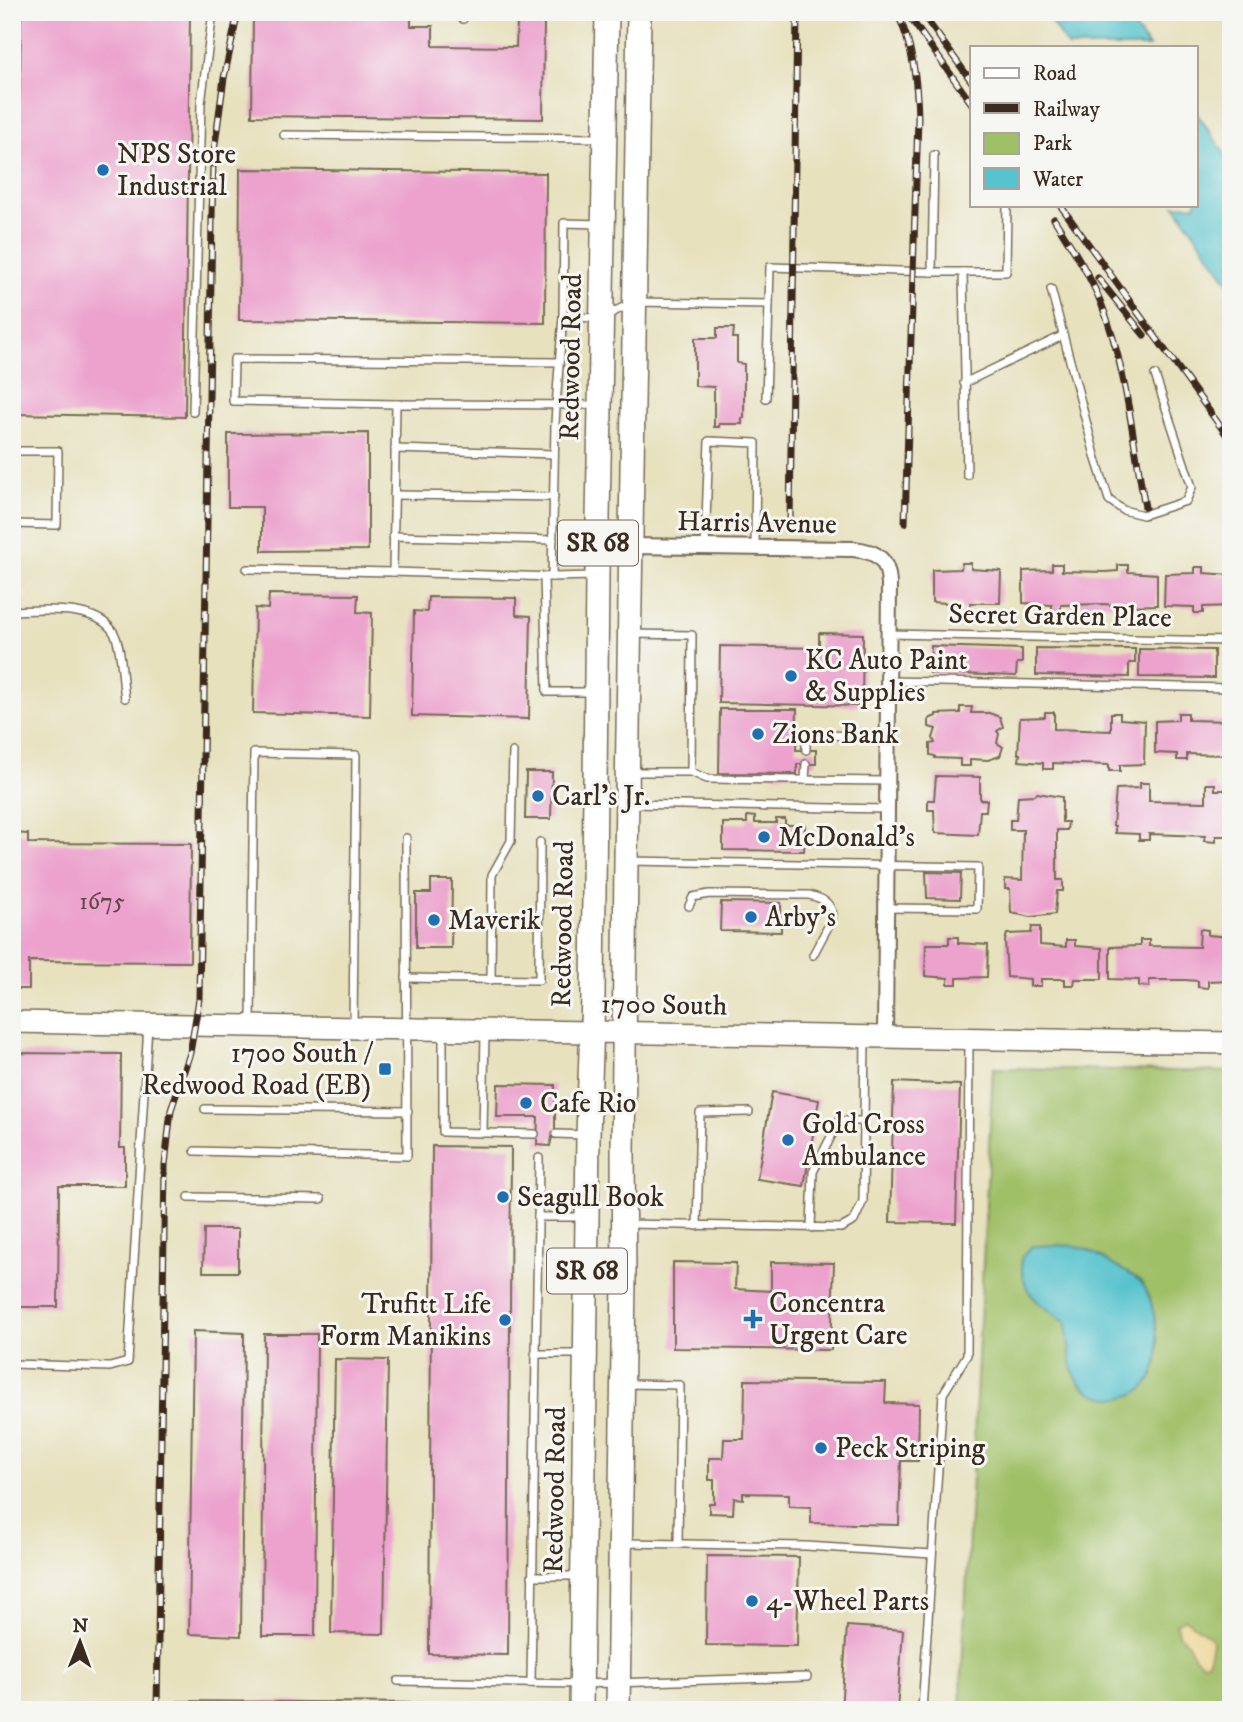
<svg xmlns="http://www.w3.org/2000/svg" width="1243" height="1722" font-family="'IM FELL DW Pica',serif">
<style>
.green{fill:#a0c068;stroke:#6e7543;stroke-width:2}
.sand{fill:#eeda9e;stroke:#94825e;stroke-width:2}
.water{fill:#56c3cd;stroke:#487676;stroke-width:2}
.building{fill:#eca2cd}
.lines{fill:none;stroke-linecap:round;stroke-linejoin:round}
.lane-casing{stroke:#776a56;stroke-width:10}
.street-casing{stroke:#776a56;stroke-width:18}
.secondary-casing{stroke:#776a56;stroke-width:24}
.primary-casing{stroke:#776a56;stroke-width:26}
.lane{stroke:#fff;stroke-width:7}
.street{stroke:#fff;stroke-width:14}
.secondary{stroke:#fff;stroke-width:21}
.primary{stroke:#fff;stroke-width:23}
.rail-casing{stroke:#3b2a1e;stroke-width:7}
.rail{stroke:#f6f6f2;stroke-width:4.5;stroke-dasharray:13;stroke-linecap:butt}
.poi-dot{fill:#1f6fb2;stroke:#f6f6f2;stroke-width:2.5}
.labels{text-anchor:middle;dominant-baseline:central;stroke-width:6;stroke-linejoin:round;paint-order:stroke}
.number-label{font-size:24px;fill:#67484a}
.shield{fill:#f6f6f2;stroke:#73675e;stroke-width:2}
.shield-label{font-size:26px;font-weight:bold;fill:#3b2a1e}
.poi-label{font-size:28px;fill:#3b2a1e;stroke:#f6f6f2;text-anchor:start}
.street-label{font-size:28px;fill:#3b2a1e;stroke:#f6f6f2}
</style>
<rect width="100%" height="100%" fill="#f6f6f2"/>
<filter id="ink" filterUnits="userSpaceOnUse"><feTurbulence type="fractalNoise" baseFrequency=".0143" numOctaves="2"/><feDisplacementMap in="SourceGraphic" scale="14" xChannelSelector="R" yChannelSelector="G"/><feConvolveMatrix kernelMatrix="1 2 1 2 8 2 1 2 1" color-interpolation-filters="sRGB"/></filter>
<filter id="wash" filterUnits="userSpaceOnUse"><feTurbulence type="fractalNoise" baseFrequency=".00686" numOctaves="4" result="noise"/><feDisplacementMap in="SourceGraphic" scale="28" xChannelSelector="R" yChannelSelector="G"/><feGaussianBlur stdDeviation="1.57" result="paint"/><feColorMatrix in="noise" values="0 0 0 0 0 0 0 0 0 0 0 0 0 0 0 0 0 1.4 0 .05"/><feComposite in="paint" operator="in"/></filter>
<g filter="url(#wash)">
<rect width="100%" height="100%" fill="#e7e1be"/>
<polygon class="green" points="993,1068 1231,1072 1231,1710 960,1710"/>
<path class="sand" d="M 1185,1619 L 1211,1637 L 1212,1643 L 1208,1662 L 1202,1663 C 1188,1655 1195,1644 1178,1634 L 1176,1624 Z"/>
<g class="water">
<polygon points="1044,12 1123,12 1149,47 1068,47"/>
<polygon points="1196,112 1231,163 1231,286 1175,205 1196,205"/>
<path d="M 1032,1246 C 1046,1246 1061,1244 1075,1246 C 1088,1248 1103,1258 1113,1265 C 1122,1270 1139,1277 1144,1286 C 1155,1304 1162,1350 1155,1370 C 1145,1402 1102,1407 1081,1384 C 1066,1367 1071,1341 1065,1322 C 1037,1301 1022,1297 1021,1258 Z"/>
</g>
<g id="blocks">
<g class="building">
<polygon points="21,12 190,12 185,417 12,414 12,327 16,327"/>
<polygon points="253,12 411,12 411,26 433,26 433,46 516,47 517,23 544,23 543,119 252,116"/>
<polygon points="240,169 546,173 545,323 239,320"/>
<polygon points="717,328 734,328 733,338 737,338 737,363 744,364 744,418 742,418 742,424 719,424 719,427 714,427 714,387 695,386 695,338 717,338"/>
<polygon points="368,433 368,550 262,551 262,507 228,507 228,434"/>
<polygon points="962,563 971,563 971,569 1001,571 1000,603 970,603 970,609 961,609 961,604 932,602 932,570 961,569"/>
<polygon points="1052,564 1062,564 1062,571 1105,572 1118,571 1118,565 1128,565 1128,572 1157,574 1157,605 1128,606 1127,612 1118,612 1118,606 1105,604 1061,605 1061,611 1052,611 1052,605 1023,603 1023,571 1052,570"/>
<polygon points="1195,567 1204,567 1204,573 1231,575 1231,606 1203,607 1203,613 1194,613 1194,607 1164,606 1165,574 1195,573"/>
<polygon points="269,594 358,595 357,612 372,613 370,716 253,713 255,608 268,609"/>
<polygon points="428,597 516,598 516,615 531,616 529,719 412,716 414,611 427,612"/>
<polygon points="819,633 863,634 862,706 719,703 720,646 819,648"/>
<polygon points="931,646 1022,649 1022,663 1017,663 1016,676 930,673"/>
<polygon points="1036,648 1135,649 1135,663 1129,663 1129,677 1036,675"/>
<polygon points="1139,649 1214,650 1214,678 1139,677"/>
<polygon points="960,707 972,707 971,713 989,713 1000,717 1003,727 997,731 999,734 997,743 1003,747 1000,756 988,760 970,759 970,766 960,766 960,759 935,758 935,756 930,755 930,744 935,743 933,738 936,729 929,727 929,719 936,716 936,714 960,713"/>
<polygon points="720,709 797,709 796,750 816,750 816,764 797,764 797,774 719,773"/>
<polygon points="1045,712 1054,712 1054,729 1111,731 1111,713 1120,713 1120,719 1145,721 1144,764 1120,765 1120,771 1109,771 1109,765 1053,763 1053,769 1043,769 1043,763 1019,761 1020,754 1018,754 1020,718 1045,717"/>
<polygon points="1178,713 1188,713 1188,720 1231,721 1231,755 1187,754 1187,760 1177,760 1177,754 1155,753 1155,721 1178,720"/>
<polygon points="526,772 552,772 551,819 525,819"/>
<polygon points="936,776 980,777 980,800 987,800 986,811 980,811 978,835 935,833 934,810 928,810 928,800 934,800"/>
<polygon points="1140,783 1149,783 1149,801 1206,802 1206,784 1215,784 1215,790 1231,790 1231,836 1216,836 1216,842 1204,841 1205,836 1149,834 1149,840 1139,840 1139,834 1115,833 1115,826 1113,826 1116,789 1140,788"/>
<polygon points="1037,793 1062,797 1062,822 1068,822 1067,830 1057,830 1057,880 1063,880 1063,891 1057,891 1055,914 1031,917 1011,913 1010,889 1005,889 1005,879 1022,880 1023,830 1010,830 1010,820 1016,820 1018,796 1035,795"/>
<polygon points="747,816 755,817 755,823 776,823 776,819 785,819 785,825 805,825 804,851 723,850 723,823 747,823"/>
<polygon points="12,833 28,834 28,843 191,844 190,962 29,961 29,989 12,989"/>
<polygon points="926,872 961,873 960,899 927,898"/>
<polygon points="431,880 452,880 451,948 416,948 416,893 431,893"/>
<polygon points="721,902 781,903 781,932 720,931"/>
<polygon points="1032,927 1040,927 1040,945 1066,947 1066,940 1075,940 1075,946 1102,948 1102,979 1075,979 1074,985 1065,985 1065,979 1041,979 1041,986 1030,986 1030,979 1007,977 1005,941 1007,934 1031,933"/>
<polygon points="1200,929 1208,930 1208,935 1231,937 1231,980 1208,981 1208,988 1198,987 1198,981 1185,980 1149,980 1149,987 1139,986 1139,980 1110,979 1110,947 1140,946 1140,940 1149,940 1149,946 1199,947"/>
<polygon points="949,937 958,937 958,943 988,945 987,977 957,978 957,984 948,984 948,978 925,976 926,944 949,944"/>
<polygon points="12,1053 121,1054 120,1148 125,1148 125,1186 59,1186 58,1307 12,1307"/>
<polygon points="894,1082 960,1085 956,1223 890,1222"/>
<polygon points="498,1084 555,1085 555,1138 552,1137 550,1146 537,1145 538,1117 497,1117"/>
<polygon points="772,1092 819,1100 804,1186 757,1179"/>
<polygon points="432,1146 511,1147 508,1655 429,1654"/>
<polygon points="204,1229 238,1229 238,1272 203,1272"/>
<polygon points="673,1262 736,1263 735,1289 771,1291 771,1262 834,1263 831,1350 673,1348"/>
<polygon points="193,1331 244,1333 241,1636 189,1634"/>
<polygon points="264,1334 317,1334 315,1636 262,1636"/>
<polygon points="335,1359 388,1360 384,1634 331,1633"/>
<polygon points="745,1380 886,1382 885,1403 919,1404 918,1461 901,1461 899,1525 811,1523 811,1507 789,1506 789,1494 743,1493 743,1499 734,1498 733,1514 709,1513 709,1503 714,1503 714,1480 709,1480 709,1458 723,1458 724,1439 744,1439"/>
<polygon points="707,1556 799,1557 797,1646 706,1645"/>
<polygon points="847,1626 903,1630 897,1710 841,1710"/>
<polygon points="178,1701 427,1703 427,1710 178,1710"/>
</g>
</g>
</g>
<g filter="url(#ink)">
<use href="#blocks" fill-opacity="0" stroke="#776a56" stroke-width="2"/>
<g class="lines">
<g class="lane-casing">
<g id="lane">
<polyline points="463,19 463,12"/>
<polyline points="284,135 601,138"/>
<polyline points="932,272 963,272 967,475"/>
<polyline points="963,272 1006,272 1007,205"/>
<polyline points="1051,289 1096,459 1109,500 1123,510 1143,515 1186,501 1192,487 1155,375"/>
<polyline points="769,304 770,267 932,272 934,155"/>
<polyline points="563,317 564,223 599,224"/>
<path d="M 559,362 L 234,359 L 233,401 L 396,404 L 393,572 L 552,577 L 555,424 C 557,388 560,353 563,317 L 601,318 L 634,302 L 769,304 L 766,398"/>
<polyline points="964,383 1062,336"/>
<polyline points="396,404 595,405"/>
<polyline points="193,412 201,103 213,12"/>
<polyline points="395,449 554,454"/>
<polyline points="12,451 58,451 57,525 12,524"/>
<polyline points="394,495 554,497"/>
<polyline points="393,536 553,540"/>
<polyline points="705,547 709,441 756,443 755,548"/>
<polyline points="247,569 393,572"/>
<polyline points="544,577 547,692 591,692"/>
<polyline points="552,577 594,576"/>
<path d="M 12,611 C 42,610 97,604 114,633 C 122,647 122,681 125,698"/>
<polyline points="631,634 692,635 691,772 631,772"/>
<polyline points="889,634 1231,641"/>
<polyline points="889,681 1231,688"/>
<polyline points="806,750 806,735 887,736"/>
<polyline points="691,772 707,779 887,781"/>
<polyline points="805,780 806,764"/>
<polyline points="629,804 886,809"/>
<polyline points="628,861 978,867 977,909 886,908"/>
<path d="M 689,906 L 693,897 L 709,894 L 809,895 C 821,898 829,901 833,914 L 831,921 L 813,955"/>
<polyline points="406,978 539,980 540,842"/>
<polyline points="491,980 492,875 511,841 513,752"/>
<polyline points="251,1022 254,753 356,755 353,1027"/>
<polyline points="443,1033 443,1132 535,1134"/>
<polyline points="205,1109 408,1111"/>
<polyline points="483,1132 485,1034"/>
<polyline points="556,1134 584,1135"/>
<polyline points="195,1151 407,1156 406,838"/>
<polyline points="189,1197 321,1199"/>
<polyline points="538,1217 583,1217"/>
<polyline points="628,1224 841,1228 854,1221 863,1201 865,1040"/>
<polyline points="697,1226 700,1113 749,1112"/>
<polyline points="811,1228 813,1172 839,1121 864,1121"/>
<polyline points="535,1354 583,1354"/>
<polyline points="12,1364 110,1367 128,1362 148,1025"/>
<polyline points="626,1384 680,1385 678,1544"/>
<polyline points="625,1543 806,1546 932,1554"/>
<polyline points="532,1576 580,1576"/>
<polyline points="398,1681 581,1684 807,1677"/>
<polyline points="531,1683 539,1158"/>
<polyline points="922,1710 943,1394 967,1355 969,1042"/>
</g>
</g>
<g class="street-casing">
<path id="street" d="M 630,546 L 853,549 C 877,551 888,559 889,584 L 885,1037"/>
</g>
<g class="secondary-casing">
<polyline id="secondary" points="12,1022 1231,1043"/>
</g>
<g class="primary-casing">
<g id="primary">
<polyline points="581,1710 588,1135 593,997 597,576 607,12"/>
<polyline points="618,1710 624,1279 623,1154 626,861 639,12"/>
</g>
</g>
<use href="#lane" class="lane"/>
<use href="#street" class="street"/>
<use href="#secondary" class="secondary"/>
<use href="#primary" class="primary"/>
<g class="rail-casing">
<g id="rail">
<path d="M 897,12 C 913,47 917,80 918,118 L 905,523"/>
<polyline points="906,12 972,104"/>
<polyline points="921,12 972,82"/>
<polyline points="1060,205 1231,441"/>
<path d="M 1054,219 C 1071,246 1089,273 1101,303 C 1126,364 1133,442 1145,507"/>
<polyline points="1098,278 1144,335"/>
<polyline points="790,523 797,12"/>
<polyline points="157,1710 165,1165 171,1110 190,1053 199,999 213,159 224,78 238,12"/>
</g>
</g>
<use href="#rail" class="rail"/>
</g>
</g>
<g class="poi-dot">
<circle cx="103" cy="170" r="7"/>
<circle cx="791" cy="676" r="7"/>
<circle cx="758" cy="734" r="7"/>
<circle cx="538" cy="796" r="7"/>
<circle cx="764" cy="837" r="7"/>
<circle cx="751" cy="917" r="7"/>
<circle cx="434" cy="920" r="7"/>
<rect x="378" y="1062" width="14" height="14" rx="3.5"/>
<circle cx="526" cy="1103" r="7"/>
<circle cx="788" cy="1140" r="7"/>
<circle cx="503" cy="1197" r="7"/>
<path d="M749.5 1308.5h7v7h7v7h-7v7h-7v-7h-7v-7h7z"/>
<circle cx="505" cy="1320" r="7"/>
<circle cx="821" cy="1448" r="7"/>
<circle cx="752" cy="1601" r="7"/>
</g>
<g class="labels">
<g class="number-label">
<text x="102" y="902">1675</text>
</g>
<g class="shield">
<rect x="558" y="520.5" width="80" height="45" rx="5"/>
<rect x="547" y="1248.5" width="80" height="45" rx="5"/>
</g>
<g class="shield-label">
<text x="598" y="543">SR 68</text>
<text x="587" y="1271">SR 68</text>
</g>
<g class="poi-label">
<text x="117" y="154">NPS Store<tspan x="117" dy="32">Industrial</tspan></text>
<text x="805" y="660">KC Auto Paint<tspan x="805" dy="32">&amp; Supplies</tspan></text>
<text x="772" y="734">Zions Bank</text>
<text x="552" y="796">Carl's Jr.</text>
<text x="778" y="837">McDonald's</text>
<text x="765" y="917">Arby's</text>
<text x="448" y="920">Maverik</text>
<text x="371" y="1053" text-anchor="end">1700 South /<tspan x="371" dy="32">Redwood Road (EB)</tspan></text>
<text x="540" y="1103">Cafe Rio</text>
<text x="802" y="1124">Gold Cross<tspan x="802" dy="32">Ambulance</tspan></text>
<text x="517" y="1197">Seagull Book</text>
<text x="769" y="1303">Concentra<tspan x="769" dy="32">Urgent Care</tspan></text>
<text x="491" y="1304" text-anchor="end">Trufitt Life<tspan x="491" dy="32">Form Manikins</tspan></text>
<text x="835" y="1448">Peck Striping</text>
<text x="766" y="1601">4-Wheel Parts</text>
</g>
<g class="street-label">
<text transform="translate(571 357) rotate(-89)">Redwood Road</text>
<text transform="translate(757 523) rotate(1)">Harris Avenue</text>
<text transform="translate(1060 616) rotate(1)">Secret Garden Place</text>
<text transform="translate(563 924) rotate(-89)">Redwood Road</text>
<text transform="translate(664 1005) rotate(1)">1700 South</text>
<text transform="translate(555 1490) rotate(-89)">Redwood Road</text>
</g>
</g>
<rect width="1243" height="1722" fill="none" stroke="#f6f6f2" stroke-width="42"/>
<rect x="970" y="46" width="228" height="161" fill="#f6f6f2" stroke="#aba49d" stroke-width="2"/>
<rect x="984" y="68" width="35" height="10" fill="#ffffff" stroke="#aba49d" stroke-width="2"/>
<text x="1033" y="80" font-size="21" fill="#3b2a1e">Road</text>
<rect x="984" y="103" width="35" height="10" fill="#3b2a1e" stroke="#aba49d" stroke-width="2"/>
<text x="1033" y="116" font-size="21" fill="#3b2a1e">Railway</text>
<rect x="984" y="133" width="35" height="21" fill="#a0c068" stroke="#aba49d" stroke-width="2"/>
<text x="1033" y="150" font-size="21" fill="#3b2a1e">Park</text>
<rect x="984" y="168" width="35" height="21" fill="#56c3cd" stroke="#aba49d" stroke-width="2"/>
<text x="1033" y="186" font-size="21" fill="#3b2a1e">Water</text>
<g transform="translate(80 1642) rotate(1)" stroke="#f6f6f2" stroke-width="5" paint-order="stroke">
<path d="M0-5L12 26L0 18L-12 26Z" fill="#3b2a1e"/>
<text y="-10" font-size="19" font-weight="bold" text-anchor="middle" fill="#3b2a1e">N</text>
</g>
</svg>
